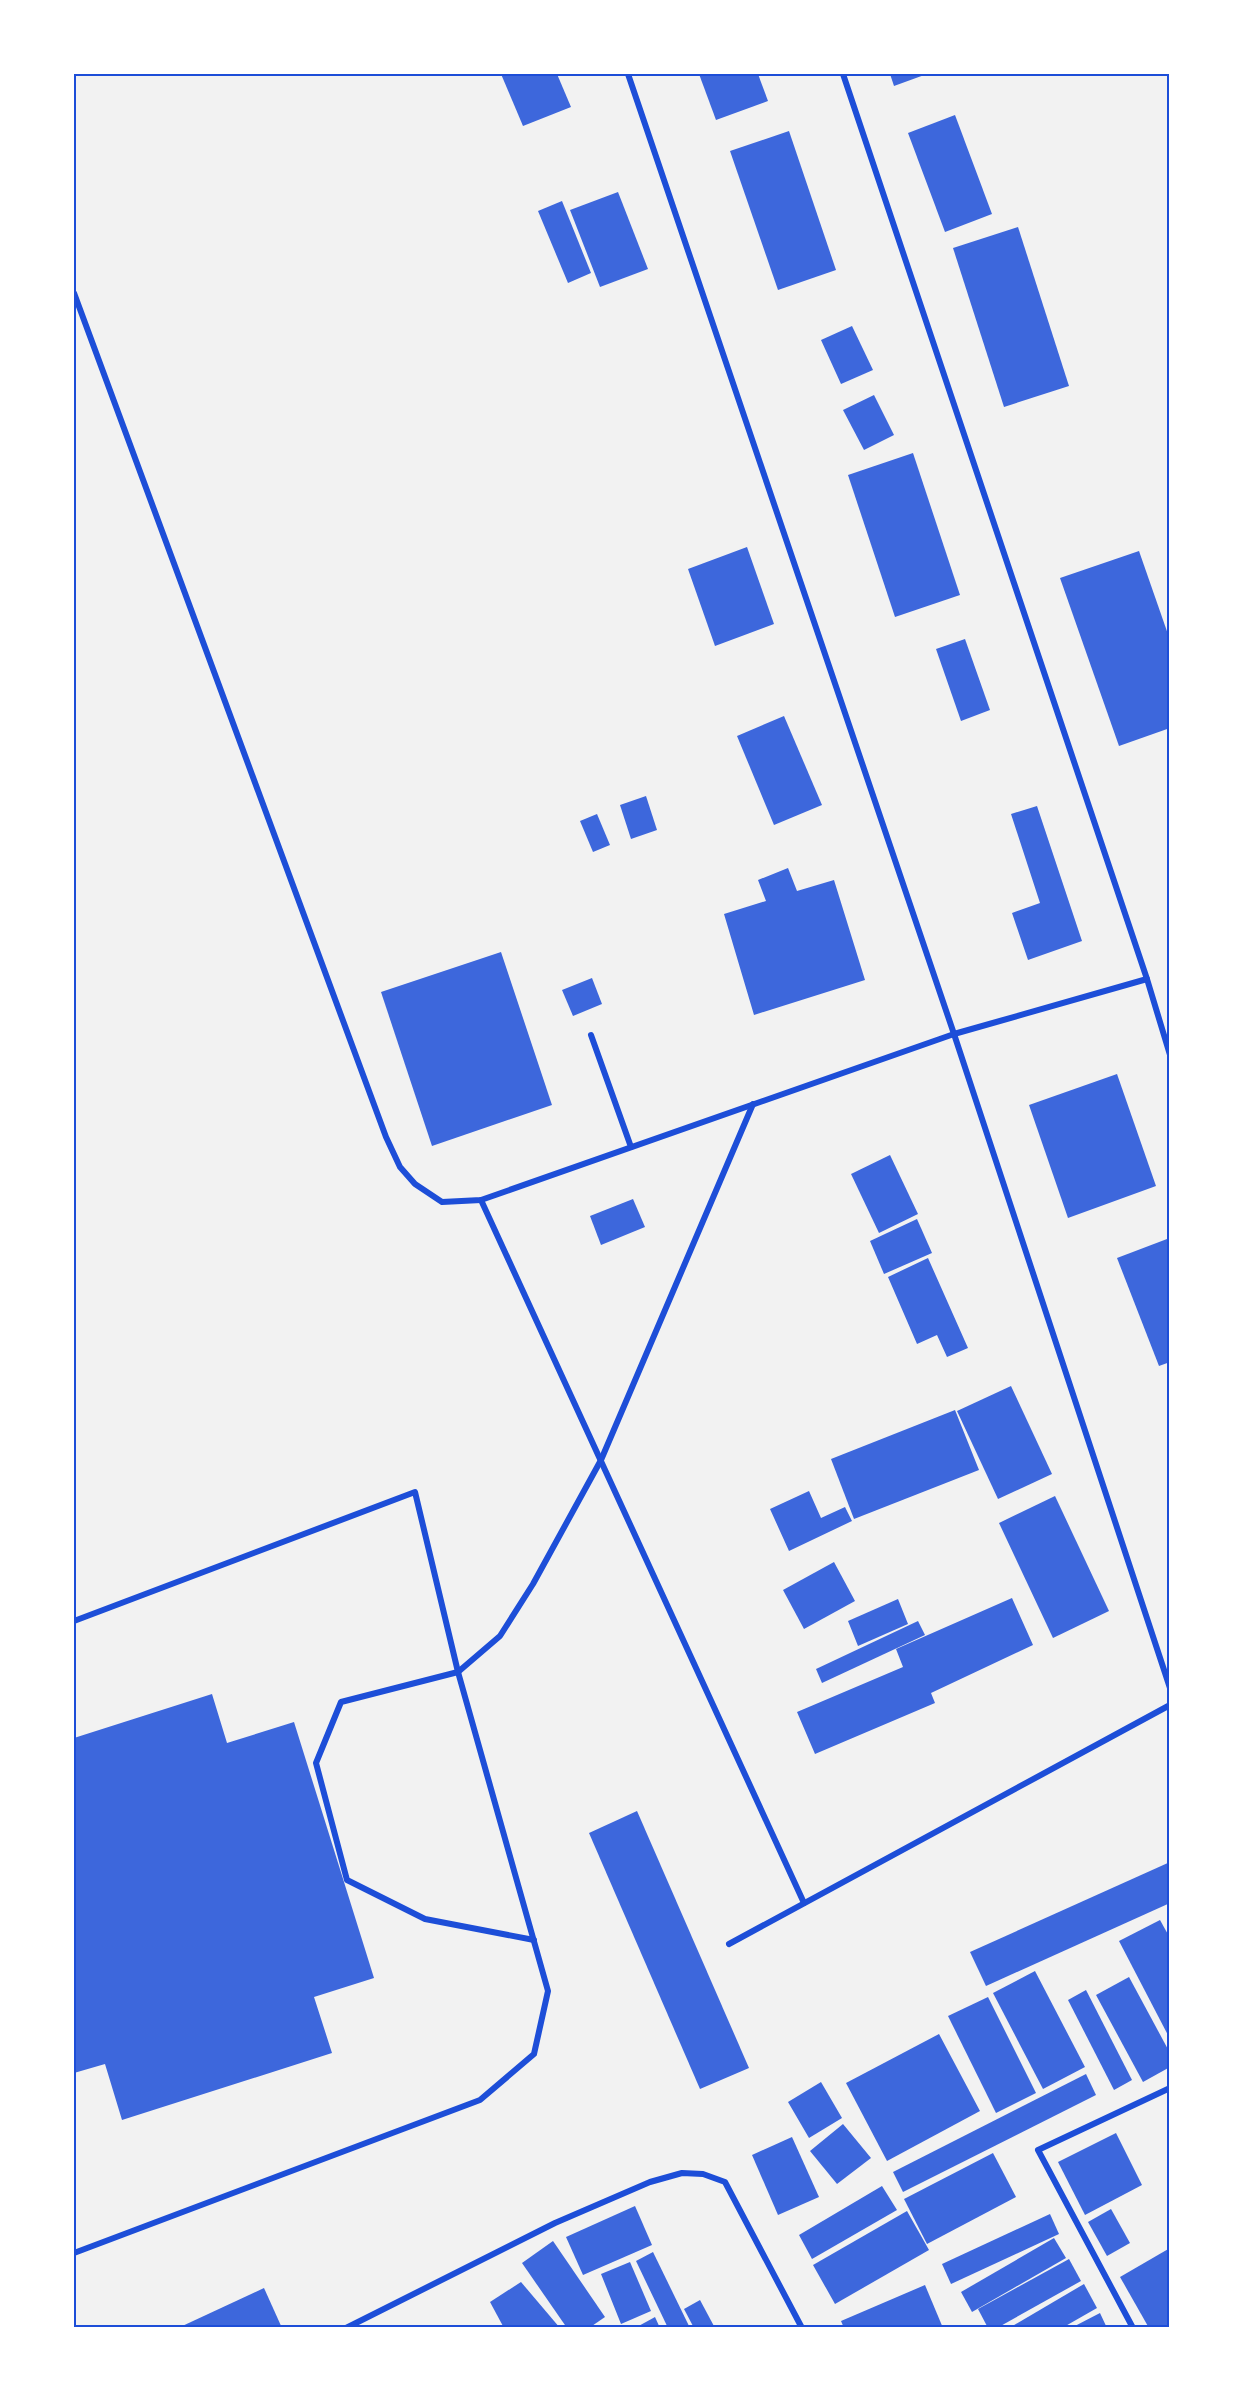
<svg xmlns="http://www.w3.org/2000/svg" width="1243" height="2401" font-family="'Roboto Condensed',sans-serif">
<style>
.building{fill:#3d67dc}
.lines{fill:none;stroke-linecap:round;stroke-linejoin:round}
.minor{stroke:#1d4ed8;stroke-width:6}
.neatline{fill:none;stroke:#1d4ed8;stroke-width:2}
</style>
<rect width="100%" height="100%" fill="#f2f2f2"/>
<g class="building">
<polygon points="501,74 557,74 571,107 523,126"/>
<polygon points="699,74 758,74 768,101 716,120"/>
<polygon points="890,74 927,74 894,86"/>
<polygon points="955,115 992,214 945,232 908,133"/>
<polygon points="789,131 836,270 778,290 730,151"/>
<polygon points="618,192 648,269 600,287 570,210"/>
<polygon points="562,201 591,273 568,283 538,211"/>
<polygon points="1018,227 1069,386 1004,407 953,248"/>
<polygon points="852,326 873,370 841,384 821,340"/>
<polygon points="874,395 894,435 864,450 843,410"/>
<polygon points="913,453 960,595 895,617 848,475"/>
<polygon points="747,547 774,624 715,646 688,569"/>
<polygon points="1139,551 1170,640 1170,728 1119,746 1060,578"/>
<polygon points="965,639 990,710 961,721 936,649"/>
<polygon points="784,716 822,805 774,825 737,736"/>
<polygon points="646,796 657,830 631,839 620,805"/>
<polygon points="1037,806 1082,941 1028,960 1012,913 1040,903 1011,814"/>
<polygon points="597,814 610,845 593,852 580,821"/>
<polygon points="788,868 797,891 834,880 865,980 754,1015 724,914 766,901 758,880"/>
<polygon points="501,952 552,1105 432,1146 381,992"/>
<polygon points="592,978 602,1004 573,1016 562,990"/>
<polygon points="1117,1074 1156,1186 1068,1218 1029,1105"/>
<polygon points="890,1155 918,1214 879,1233 851,1174"/>
<polygon points="633,1199 645,1227 601,1245 590,1216"/>
<polygon points="917,1219 932,1253 884,1274 870,1241"/>
<polygon points="1167,1239 1170,1244 1170,1362 1159,1366 1117,1258"/>
<polygon points="928,1258 968,1348 947,1357 937,1335 917,1344 888,1277"/>
<polygon points="1011,1386 1052,1474 998,1499 957,1411"/>
<polygon points="955,1410 979,1470 854,1519 831,1459"/>
<polygon points="809,1491 821,1518 845,1507 852,1521 789,1551 770,1509"/>
<polygon points="1055,1496 1109,1611 1053,1638 999,1523"/>
<polygon points="834,1562 855,1601 804,1629 783,1590"/>
<polygon points="1012,1598 1033,1645 931,1693 935,1703 815,1754 797,1712 903,1667 896,1649"/>
<polygon points="898,1599 908,1624 858,1646 848,1621"/>
<polygon points="918,1621 925,1635 822,1683 816,1669"/>
<polygon points="212,1694 227,1743 294,1722 374,1978 314,1997 332,2053 122,2120 105,2064 74,2073 74,1738"/>
<polygon points="637,1811 749,2068 700,2089 589,1833"/>
<polygon points="1170,1862 1170,1903 986,1986 970,1952"/>
<polygon points="1160,1920 1170,1938 1170,2039 1119,1941"/>
<polygon points="1035,1971 1085,2067 1043,2089 993,1993"/>
<polygon points="1129,1977 1170,2053 1170,2067 1143,2082 1096,1995"/>
<polygon points="1086,1990 1132,2080 1114,2090 1068,2000"/>
<polygon points="988,1997 1036,2093 996,2113 948,2016"/>
<polygon points="939,2034 980,2111 887,2161 846,2083"/>
<polygon points="1086,2074 1096,2095 903,2192 893,2172"/>
<polygon points="821,2082 842,2118 809,2138 788,2102"/>
<polygon points="843,2124 871,2158 837,2184 810,2151"/>
<polygon points="1116,2133 1142,2185 1085,2215 1058,2162"/>
<polygon points="792,2137 819,2197 778,2215 752,2155"/>
<polygon points="993,2153 1016,2197 927,2244 904,2199"/>
<polygon points="882,2186 897,2210 812,2259 799,2235"/>
<polygon points="635,2206 652,2245 583,2275 566,2237"/>
<polygon points="1111,2209 1130,2243 1107,2256 1088,2222"/>
<polygon points="907,2211 929,2250 835,2304 813,2265"/>
<polygon points="1050,2214 1059,2234 951,2284 942,2264"/>
<polygon points="1054,2238 1066,2258 972,2312 961,2292"/>
<polygon points="553,2241 605,2317 589,2328 567,2328 522,2263"/>
<polygon points="1170,2248 1170,2328 1149,2328 1120,2277"/>
<polygon points="653,2252 690,2328 668,2328 636,2261"/>
<polygon points="1069,2259 1081,2281 997,2328 988,2328 978,2309"/>
<polygon points="630,2262 651,2311 621,2324 601,2274"/>
<polygon points="521,2282 560,2328 504,2328 490,2302"/>
<polygon points="1084,2284 1097,2308 1062,2328 1009,2328"/>
<polygon points="925,2285 943,2328 844,2328 841,2321"/>
<polygon points="264,2288 282,2328 178,2328"/>
<polygon points="700,2300 715,2328 694,2328 684,2309"/>
<polygon points="1100,2313 1107,2328 1071,2328"/>
<polygon points="655,2317 660,2328 635,2328"/>
</g>
<g class="lines">
<g class="minor">
<polyline points="628,74 954,1034 1170,1688"/>
<polyline points="843,74 1147,979 1170,1055"/>
<polyline points="74,293 386,1137 400,1167 415,1184 442,1202 481,1200 954,1034 1147,979"/>
<polyline points="591,1035 631,1147"/>
<polyline points="481,1200 804,1903"/>
<polyline points="74,1621 415,1492 458,1672 548,1991 534,2054 480,2100 74,2253"/>
<polyline points="534,1940 425,1919 347,1880 316,1763 341,1702 458,1672 500,1636 533,1584 601,1460 753,1104"/>
<polyline points="729,1944 1170,1705"/>
<polyline points="346,2328 555,2223 650,2182 682,2173 703,2174 725,2182 802,2328"/>
<polyline points="1133,2328 1038,2150 1170,2088"/>
</g>
</g>
<rect width="1243" height="2401" fill="none" stroke="#ffffff" stroke-width="150"/>
<rect x="75" y="75" width="1093" height="2251" class="neatline"/>
</svg>
